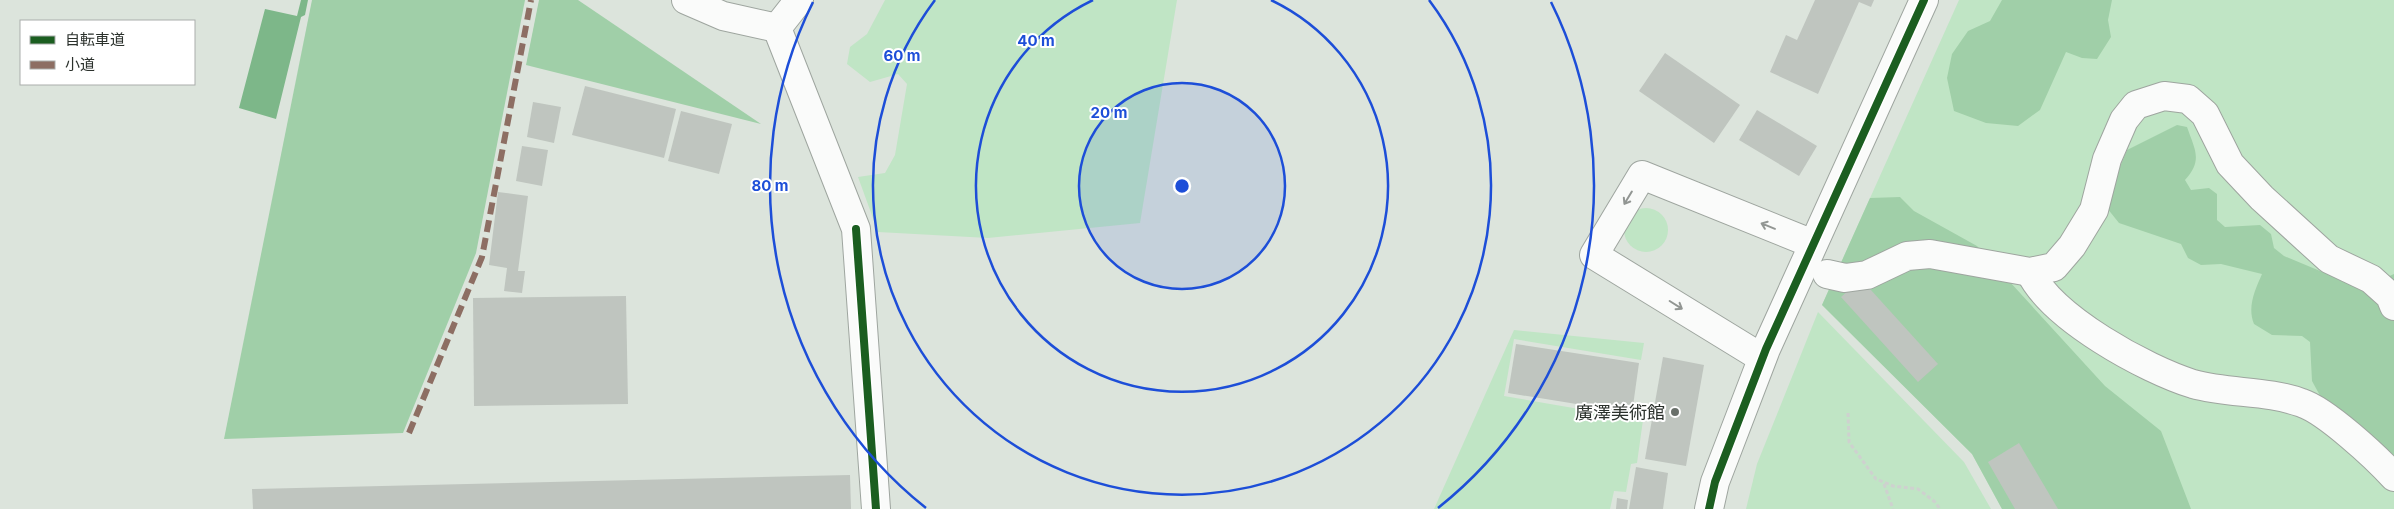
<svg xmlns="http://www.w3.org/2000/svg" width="2394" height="509" font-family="Inter,'Noto Sans JP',sans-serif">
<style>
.green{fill:#c0e5c5}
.forest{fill:#a0cfa8}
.water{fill:#7db789}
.building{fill:#bfc5bf}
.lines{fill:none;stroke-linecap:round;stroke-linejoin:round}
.minor-casing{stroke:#9ea59f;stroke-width:30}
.path{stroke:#ced1cf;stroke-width:3;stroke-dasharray:4 2.5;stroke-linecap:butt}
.minor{stroke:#fafbfa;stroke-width:28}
.quiet{stroke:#8d6e63;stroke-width:6;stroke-dasharray:12 6;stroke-linecap:butt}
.cycleway-casing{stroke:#fff;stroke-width:11}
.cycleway{stroke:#1b5e20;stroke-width:8}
.oneway{stroke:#929693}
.ring{fill:none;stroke:#1d4ed8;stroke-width:2.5}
.poi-dot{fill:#69706a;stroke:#fff;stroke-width:2}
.labels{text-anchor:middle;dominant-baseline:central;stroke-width:4;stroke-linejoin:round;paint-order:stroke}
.poi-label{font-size:18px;fill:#2b312c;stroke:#fff;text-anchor:end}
.centre{fill:#1d4ed8;stroke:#fff;stroke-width:2.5}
.ring-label{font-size:15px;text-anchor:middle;font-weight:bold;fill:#1d4ed8;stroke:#fff;stroke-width:4;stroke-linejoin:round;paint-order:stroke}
</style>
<rect width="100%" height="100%" fill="#dce4dc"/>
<g class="green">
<polygon points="885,0 1177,0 1140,223 988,238 878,232 858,177 885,173 895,155 907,84 898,74 870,82 847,64 850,47 867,34"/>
<polygon points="1959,0 2394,0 2394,509 2002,509 1972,454 1822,305"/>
<circle cx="1646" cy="230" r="22"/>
<polygon points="1818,312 1964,462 1991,509 1746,509 1757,464"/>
<polygon points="1514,330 1644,343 1641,360 1514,339 1504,396 1643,420 1637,463 1631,464 1626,492 1614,491 1610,509 1434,509"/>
</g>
<g class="forest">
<polygon points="312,0 525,0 476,253 403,433 224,439"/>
<polygon points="539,0 578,0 761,124 526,65"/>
<polygon points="2002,0 2112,0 2108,20 2111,37 2097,59 2082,58 2066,52 2040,110 2018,126 1986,123 1954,111 1947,78 1952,54 1968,31 1990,21"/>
<path d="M 2177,125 L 2187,127 C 2195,150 2203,160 2185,180 L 2191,190 L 2209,188 L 2217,194 L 2217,220 L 2225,227 L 2260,225 L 2271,234 L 2274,248 L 2284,256 L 2344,281 L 2385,278 L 2394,274 L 2394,468 L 2329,412 L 2312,381 L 2310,342 L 2302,336 L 2272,335 L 2254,324 C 2247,307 2255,290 2262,274 L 2221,264 L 2201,265 L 2188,258 L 2181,244 L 2119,223 L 2107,208 L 2110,191 L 2127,150 Z"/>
<polygon points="1900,197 1914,211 1977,246 2105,386 2161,431 2191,509 2002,509 1972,454 1822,305 1870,198"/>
</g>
<polygon class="water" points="301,0 308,0 305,15 301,17 276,119 239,108 265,9 297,16"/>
<g class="building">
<polygon points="1815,0 1874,0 1871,7 1859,2 1818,94 1770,72 1786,35 1797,40"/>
<polygon points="1665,53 1740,105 1714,143 1639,91"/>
<polygon points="585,86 676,109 664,158 572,135"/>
<polygon points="533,102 561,107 554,143 527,137"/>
<polygon points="1757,110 1817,146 1799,176 1739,140"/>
<polygon points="681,111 732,124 719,174 668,161"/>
<polygon points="522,146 548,150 542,186 516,181"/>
<polygon points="498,192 528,196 518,271 525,271 522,293 504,291 507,268 489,265"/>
<polygon points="1861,279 1938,364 1918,382 1841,297"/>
<polygon points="626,296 628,404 474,406 473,298"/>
<polygon points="1516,344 1639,363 1632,413 1508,393"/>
<polygon points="1663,357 1704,365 1686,466 1645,459"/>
<polygon points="2019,443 2058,509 2015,509 1988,462"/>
<polygon points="1636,467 1668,473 1663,509 1629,509"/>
<polygon points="850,475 851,509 253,509 252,489"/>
<polygon points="1617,498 1628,500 1627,509 1616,509"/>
</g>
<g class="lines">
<g class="minor-casing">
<g id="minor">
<polyline points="686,0 723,16 777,28 856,229 876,509"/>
<polyline points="777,28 799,0"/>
<path d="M 2030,272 C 2052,318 2145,369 2193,384 C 2229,394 2267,390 2302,403 C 2326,411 2376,457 2394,477"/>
<polyline points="1827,274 1845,278 1867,275 1907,256 1930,254 2030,272 2054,267 2072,246 2094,210 2107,159 2124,120 2136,105 2164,96 2188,99 2205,114 2230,164 2262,198 2329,259 2371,279 2390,296 2394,306"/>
<polyline points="1762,358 1594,255 1642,175 1813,244"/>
<polyline points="1709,509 1715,482 1766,349 1924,0"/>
</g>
</g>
<g class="path">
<polyline points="1848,413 1849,442 1876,479 1893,486 1918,489 1935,502 1940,509"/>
<polyline points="1884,484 1893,509"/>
</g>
<use href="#minor" class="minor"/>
<polyline class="quiet" points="409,433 482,257 531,0"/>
<g class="cycleway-casing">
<g id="cycleway">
<polyline points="856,229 876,509"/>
<polyline points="1709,509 1715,482 1766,349 1924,0"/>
</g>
</g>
<use href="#cycleway" class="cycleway"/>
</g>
<defs><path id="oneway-shaft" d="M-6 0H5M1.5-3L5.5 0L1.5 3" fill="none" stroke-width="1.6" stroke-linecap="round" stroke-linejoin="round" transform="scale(1.25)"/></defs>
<g class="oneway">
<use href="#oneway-shaft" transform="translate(1628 198) rotate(121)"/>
<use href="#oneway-shaft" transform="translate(1768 226) rotate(-158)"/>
<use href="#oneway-shaft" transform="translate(1676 305) rotate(32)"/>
</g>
<circle cx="1182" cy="186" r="103" fill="#1d4ed8" fill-opacity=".12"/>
<g class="ring">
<circle cx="1182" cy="186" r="103"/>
<path d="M1271 0A206 206 0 1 1 1093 0"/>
<path d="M1429 0A309 309 0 1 1 935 0"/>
<path d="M926 508A412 412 0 0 1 813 2M1551 2A412 412 0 0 1 1438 508"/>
</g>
<circle class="poi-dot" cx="1675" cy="412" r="5"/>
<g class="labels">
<g class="poi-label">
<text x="1665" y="412">廣澤美術館</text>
</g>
</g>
<circle cx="1182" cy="186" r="8" class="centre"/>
<g class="ring-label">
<text x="1036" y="46">40 m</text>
<text x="902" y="61">60 m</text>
<text x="1109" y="118">20 m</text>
<text x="770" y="191">80 m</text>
</g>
<rect x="20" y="20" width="175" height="65" fill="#ffffff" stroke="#aaadab"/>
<rect x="30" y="36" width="25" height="8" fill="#1b5e20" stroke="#aaadab"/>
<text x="65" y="45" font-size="15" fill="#2b312c">自転車道</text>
<rect x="30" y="61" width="25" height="8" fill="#8d6e63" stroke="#aaadab"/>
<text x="65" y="70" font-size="15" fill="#2b312c">小道</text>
</svg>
